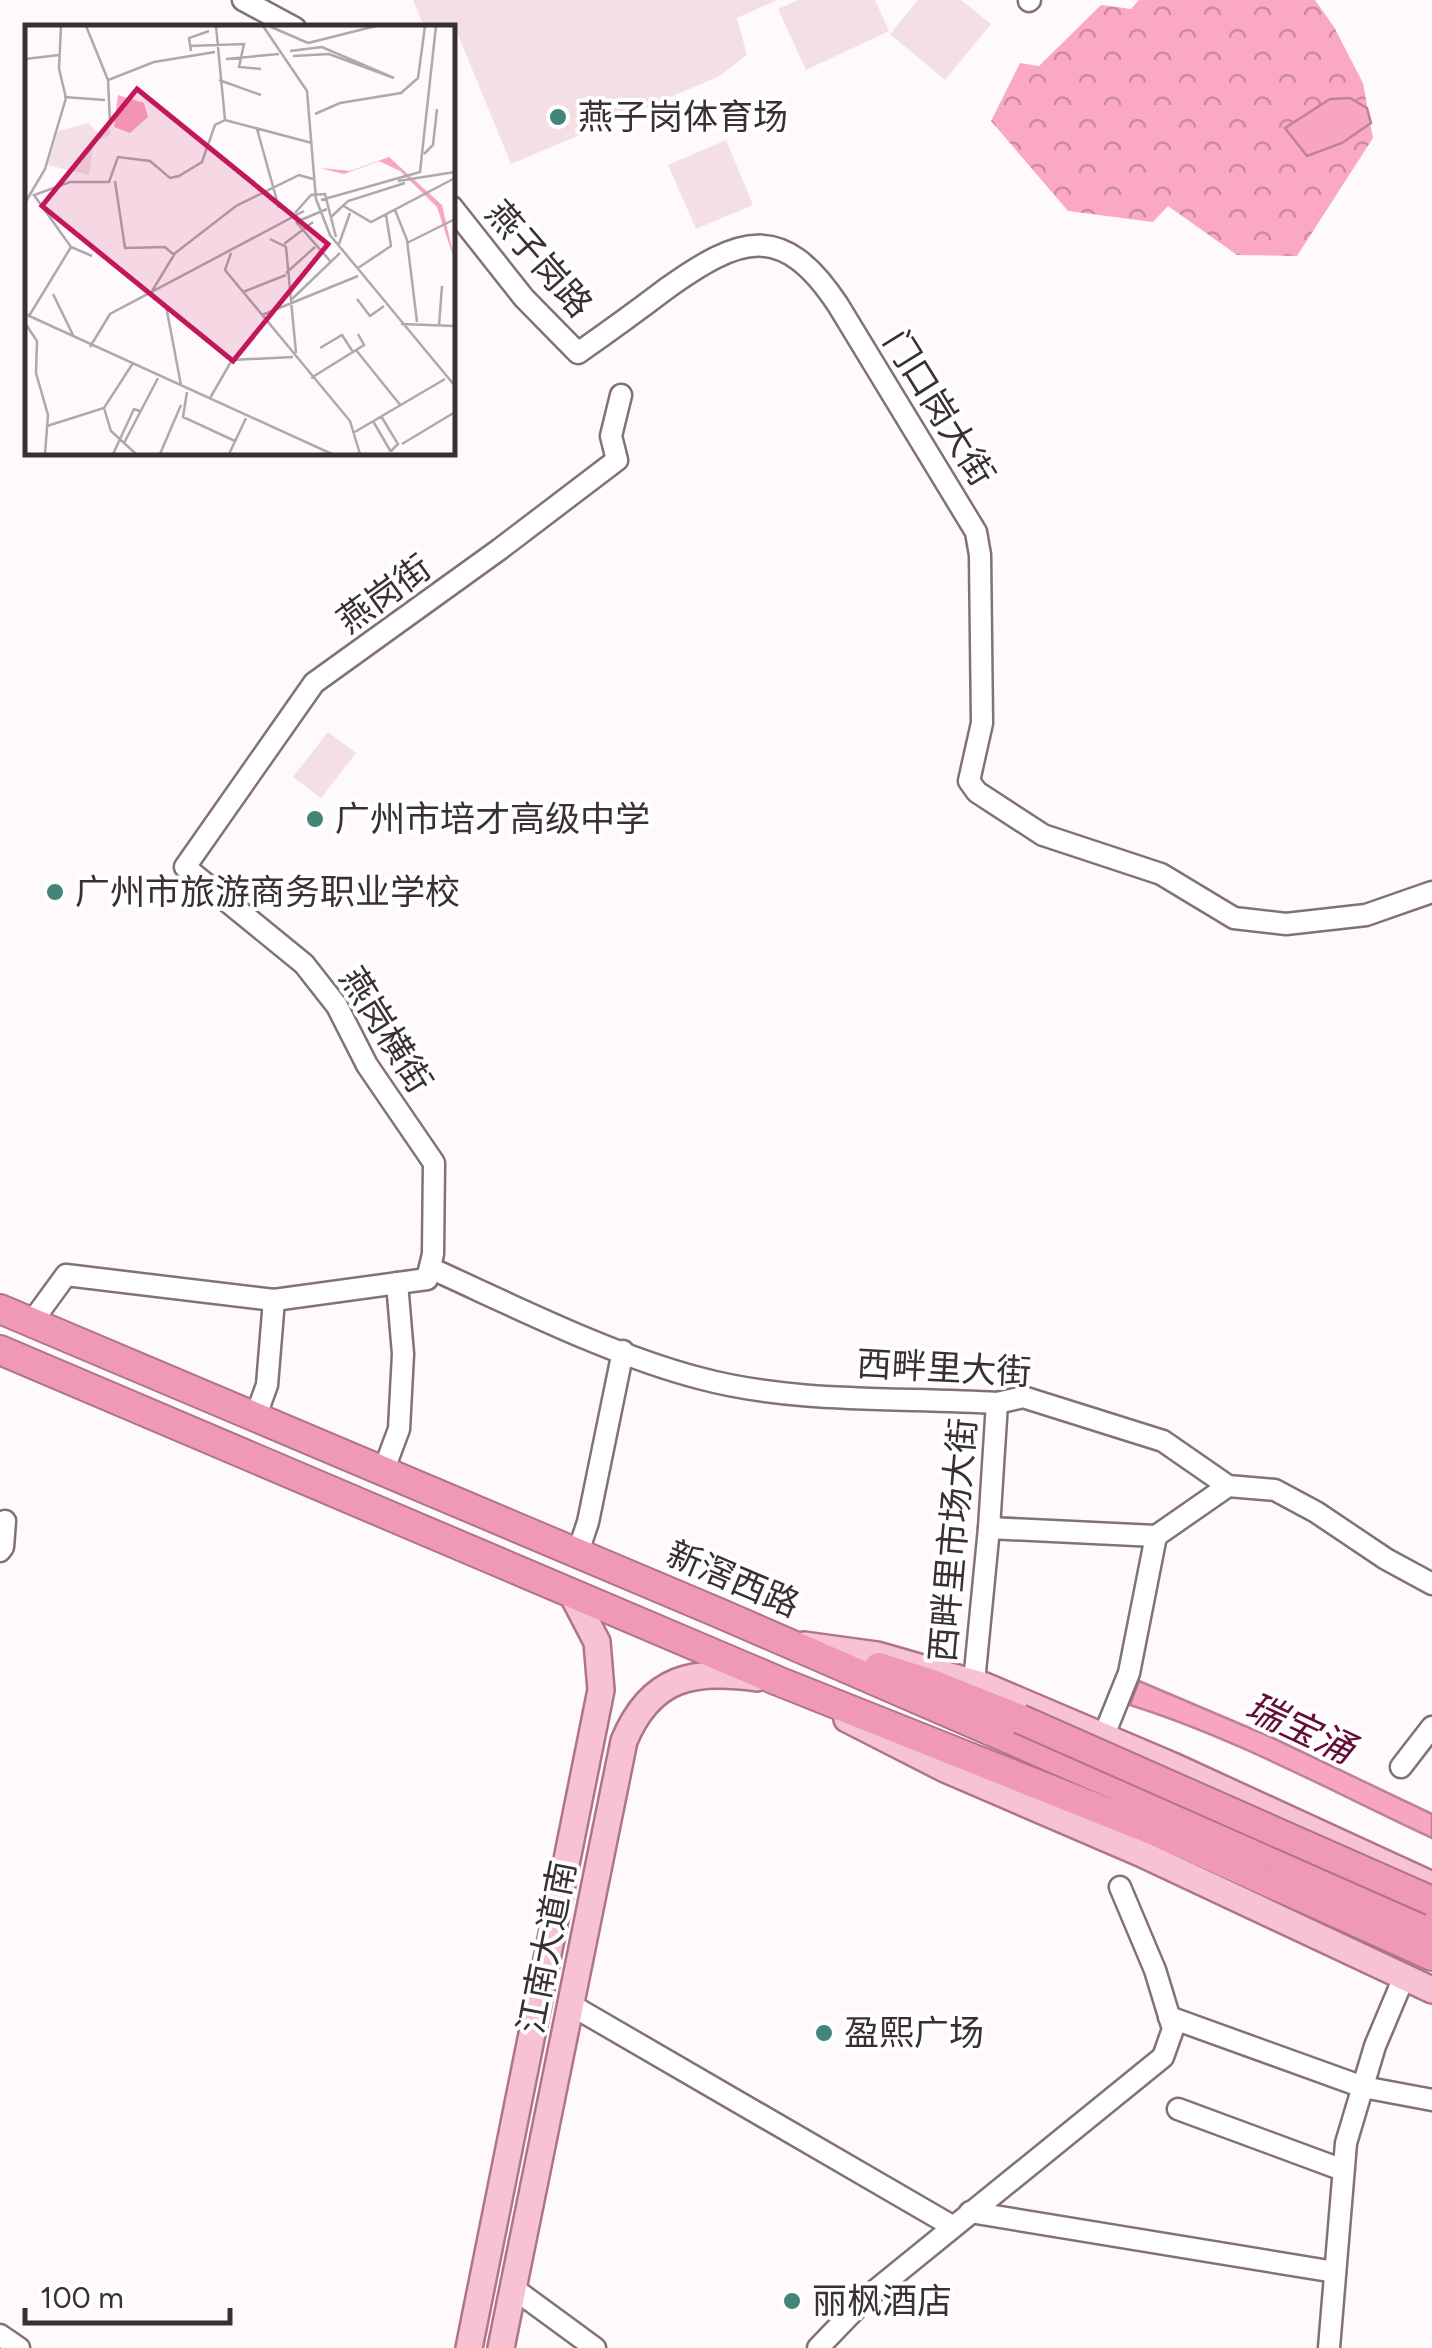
<svg xmlns="http://www.w3.org/2000/svg" width="1432" height="2348" font-family="Figtree,'Noto Sans SC',sans-serif">
<style>
.green{fill:#f4dfe5}
.forest{fill:url(#forest-crowns)}
.water{fill:#f8a5c1;stroke:#be8296;stroke-width:2.5}
.lines{fill:none;stroke-linecap:round;stroke-linejoin:round}
.minor-casing{stroke:#827277;stroke-width:25}
.major-casing{stroke:#b07488;stroke-width:30}
.highway-casing{stroke:#b07488;stroke-width:32}
.minor{stroke:#fff;stroke-width:20}
.major{stroke:#f6c2d4;stroke-width:25}
.highway{stroke:#f099b7;stroke-width:28}
.highway-bridge-casing{stroke:#b07488;stroke-width:32;stroke-linecap:butt}
.highway-bridge{stroke:#f099b7;stroke-width:28}
.poi-dot{fill:#438576;stroke:#fff;stroke-width:4}
.labels{text-anchor:middle;dominant-baseline:central;stroke-width:8;stroke-linejoin:round;paint-order:stroke}
.poi-label{font-size:35px;fill:#383032;stroke:#fff;text-anchor:start}
.street-label{font-size:35px;fill:#383032;stroke:#fff}
.water-label{font-size:38px;font-style:italic;fill:#670c39;stroke:#fff}
.inset-road{fill:none;stroke:#afa9ab;stroke-width:2.5}
.view{fill:#c2185b;fill-opacity:0.15;stroke:#c2185b;stroke-width:5}
.inset-edge{fill:none;stroke:#383032;stroke-width:5}
</style>
<defs>
<pattern id="forest-crowns" width="20" height="18" patternUnits="userSpaceOnUse" patternTransform="scale(2.5)"><rect width="20" height="18" fill="#fba8c4"/><path d="M2 6a3 3 0 1 1 6 0M12 15a3 3 0 1 1 6 0" fill="none" stroke="#cc89a0"/></pattern>
</defs>
<rect width="100%" height="100%" fill="#fefafb"/>
<g class="green">
<polygon points="413,0 777,0 737,18 747,55 718,77 511,164 454,25 424,27"/>
<polygon points="798,0 875,0 889,31 806,70 778,9"/>
<polygon points="918,0 961,0 991,24 945,80 890,34"/>
<polygon points="726,140 753,205 696,229 668,165"/>
<polygon points="328,732 356,753 321,798 293,777"/>
</g>
<polygon class="forest" points="1139,0 1315,0 1334,27 1363,83 1373,138 1297,256 1237,255 1168,206 1153,222 1068,211 991,121 1020,63 1039,66 1101,5 1131,9"/>
<g class="water">
<polygon points="1350,98 1367,108 1371,123 1342,143 1307,156 1285,128 1330,99"/>
<path d="M 1139,1681 L 1271,1737 L 1432,1814 L 1432,1838 C 1333,1792 1235,1738 1130,1705 Z"/>
</g>
<g class="lines">
<g class="minor-casing">
<g id="minor">
<polyline points="243,0 295,28"/>
<polyline points="1029,1 1030,0"/>
<path d="M 452,207 L 524,298 L 578,353 C 608,332 637,311 666,289 C 739,237 782,220 838,305 L 976,532 L 980,555 L 982,723 L 969,781 L 977,792 L 1043,835 L 1161,874 L 1234,918 L 1286,924 L 1366,915 L 1432,892"/>
<path d="M 430,1268 C 514,1306 611,1355 699,1378 C 795,1404 899,1397 997,1403 L 1023,1397 L 1163,1441 L 1228,1486 L 1275,1490 L 1316,1512 L 1386,1559 L 1432,1584"/>
<polyline points="31,1323 66,1275 274,1300 427,1279 433,1254 434,1163 367,1065 337,1006 304,964 185,867 314,683 500,549 617,460 611,436 621,395"/>
<polyline points="255,1418 267,1385 274,1300"/>
<polyline points="383,1472 399,1429 403,1354 397,1283"/>
<polyline points="989,1528 1156,1536"/>
<polyline points="1156,1536 1228,1486"/>
<polyline points="0,1551 3,1547 5,1521"/>
<polyline points="577,1555 588,1522 623,1351"/>
<polyline points="974,1682 989,1528 997,1403"/>
<polyline points="1104,1735 1129,1673 1156,1536"/>
<polyline points="1401,1767 1432,1727"/>
<polyline points="571,2005 952,2226"/>
<polyline points="1169,2017 1363,2087 1432,2100"/>
<polyline points="1178,2109 1343,2170"/>
<polyline points="970,2212 1335,2272"/>
<polyline points="513,2288 595,2348"/>
<polyline points="0,2335 19,2348"/>
<polyline points="818,2348 866,2298 1163,2057 1173,2029 1155,1970 1120,1887"/>
<polyline points="1329,2348 1346,2143 1375,2046 1404,1977"/>
</g>
</g>
<g class="major-casing">
<g id="major">
<polyline points="804,1645 877,1655 985,1686 1173,1766 1432,1885"/>
<polyline points="847,1719 945,1769 1140,1853 1432,1990"/>
<polyline points="469,2348 601,1690 597,1642 572,1594"/>
<path d="M 501,2348 L 624,1741 C 651,1676 694,1669 757,1678"/>
</g>
</g>
<g class="highway-casing">
<g id="highway">
<polyline points="0,1309 719,1613 1267,1851 1432,1927"/>
<polyline points="0,1350 778,1681 1157,1832 1432,1956"/>
<polyline points="879,1667 932,1684 1020,1719"/>
</g>
</g>
<use href="#minor" class="minor"/>
<use href="#major" class="major"/>
<use href="#highway" class="highway"/>
<g class="highway-bridge-casing">
<polyline id="highway-bridge" points="1020,1719 1432,1901"/>
</g>
<use href="#highway-bridge" class="highway-bridge"/>
</g>
<g class="poi-dot">
<circle cx="558" cy="117" r="10"/>
<circle cx="315" cy="819" r="10"/>
<circle cx="55" cy="892" r="10"/>
<circle cx="824" cy="2033" r="10"/>
<circle cx="792" cy="2301" r="10"/>
</g>
<g class="labels">
<g class="poi-label">
<text x="578" y="117">燕子岗体育场</text>
<text x="335" y="819">广州市培才高级中学</text>
<text x="75" y="892">广州市旅游商务职业学校</text>
<text x="844" y="2033">盈熙广场</text>
<text x="812" y="2301">丽枫酒店</text>
</g>
<g class="street-label">
<text transform="translate(539 259) rotate(49)">燕子岗路</text>
<text transform="translate(939 408) rotate(58)">门口岗大街</text>
<text transform="translate(384 594) rotate(-36)">燕岗街</text>
<text transform="translate(386 1030) rotate(58)">燕岗横街</text>
<text transform="translate(944 1368) rotate(3)">西畔里大街</text>
<text transform="translate(953 1540) rotate(-85)">西畔里市场大街</text>
<text transform="translate(733 1579) rotate(23)">新滘西路</text>
<text transform="translate(547 1947) rotate(-79)">江南大道南</text>
</g>
<g class="water-label">
<text transform="translate(1300 1728) rotate(25)">瑞宝涌</text>
</g>
</g>
<g transform="translate(25 25)">
<rect width="430" height="430" fill="#fefafb"/>
<path d="M 63,98 L 74,109 L 84,101 L 86,109 L 68,118 L 64,150 L 23,140 L 33,106 Z" fill="#f4dfe5"/>
<path d="M 93,70 L 119,78 L 123,92 L 105,108 L 89,102 Z" fill="#fba8c4"/>
<path d="M 364,132 L 417,180 L 430,237 L 412,182 L 375,146 L 354,136 L 319,149 L 295,143 L 325,146 Z" fill="#f8a5c1"/>
<path class="inset-road" d="M 61,1 L 83,55M 191,1 L 200,95M 238,1 L 282,66 L 291,174 L 305,210 L 430,361M 244,1 L 283,18M 283,18 L 351,1M 164,21 L 219,19 L 214,42 L 236,44M 166,26 L 164,13 L 184,6M 265,26 L 297,22 L 369,53 L 304,29 L 268,31M 0,34 L 34,30M 201,34 L 254,29M 194,55 L 236,70M 39,72 L 80,75M 290,89 L 315,78 L 376,68 L 393,53 L 400,1M 200,95 L 287,118M 85,97 L 83,55 L 129,37 L 190,27M 232,104 L 254,183M 399,129 L 408,120 L 412,84M 90,156 L 100,223 L 140,222 L 149,230 L 127,266M 373,156 L 430,147M 296,175 L 395,147 L 411,1M 0,178 L 20,144 L 41,73 L 34,44 L 36,1M 317,180 L 346,197 L 430,153M 370,185 L 382,215 L 392,297M 270,188 L 286,170 L 300,169 L 311,212M 306,192 L 323,176 L 380,158M 271,197 L 306,237M 271,197 L 302,184M 245,214 L 261,222 L 266,275M 382,218 L 430,194M 259,219 L 288,197M 314,219 L 325,188M 206,228 L 200,245 L 325,396 L 335,429M 149,229 L 211,181 L 274,150 L 288,154M 67,231 L 46,222 L 9,170 L 45,157 L 84,157 L 93,132 L 125,136 L 145,153 L 154,151 L 177,137 L 190,100 L 200,95M 333,243 L 366,221 L 361,190M 261,248 L 290,222M 218,267 L 261,250M 28,269 L 48,310M 332,274 L 345,291 L 359,281M 141,281 L 156,360M 0,289 L 307,429M 237,290 L 333,251M 4,291 L 46,222M 0,298 L 12,316 L 11,348 L 23,390 L 20,429M 376,299 L 430,301M 414,301 L 417,261M 65,322 L 85,289 L 279,186M 295,323 L 317,310 L 328,327M 331,325 L 376,381M 271,328 L 266,275 L 315,228M 286,353 L 339,320 L 333,309M 162,367 L 158,392 L 210,416M 185,373 L 207,335 L 268,332M 79,383 L 86,406 L 111,429M 356,391 L 373,419 L 366,426M 348,396 L 366,427M 22,401 L 79,383 L 108,338M 328,408 L 420,354M 99,418 L 133,353M 377,419 L 430,387M 88,429 L 109,384 L 115,386M 135,429 L 156,380M 204,429 L 221,393"/>
<path class="view" d="M 112,64 L 303,219 L 208,336 L 17,181 Z"/>
<rect width="430" height="430" class="inset-edge"/>
</g>
<path d="M25 2308v15h205v-15" fill="none" stroke="#383032" stroke-width="5"/>
<text x="40" y="2308" font-size="30" fill="#383032" stroke="#ffffff" stroke-width="8" paint-order="stroke">100 m</text>
</svg>
